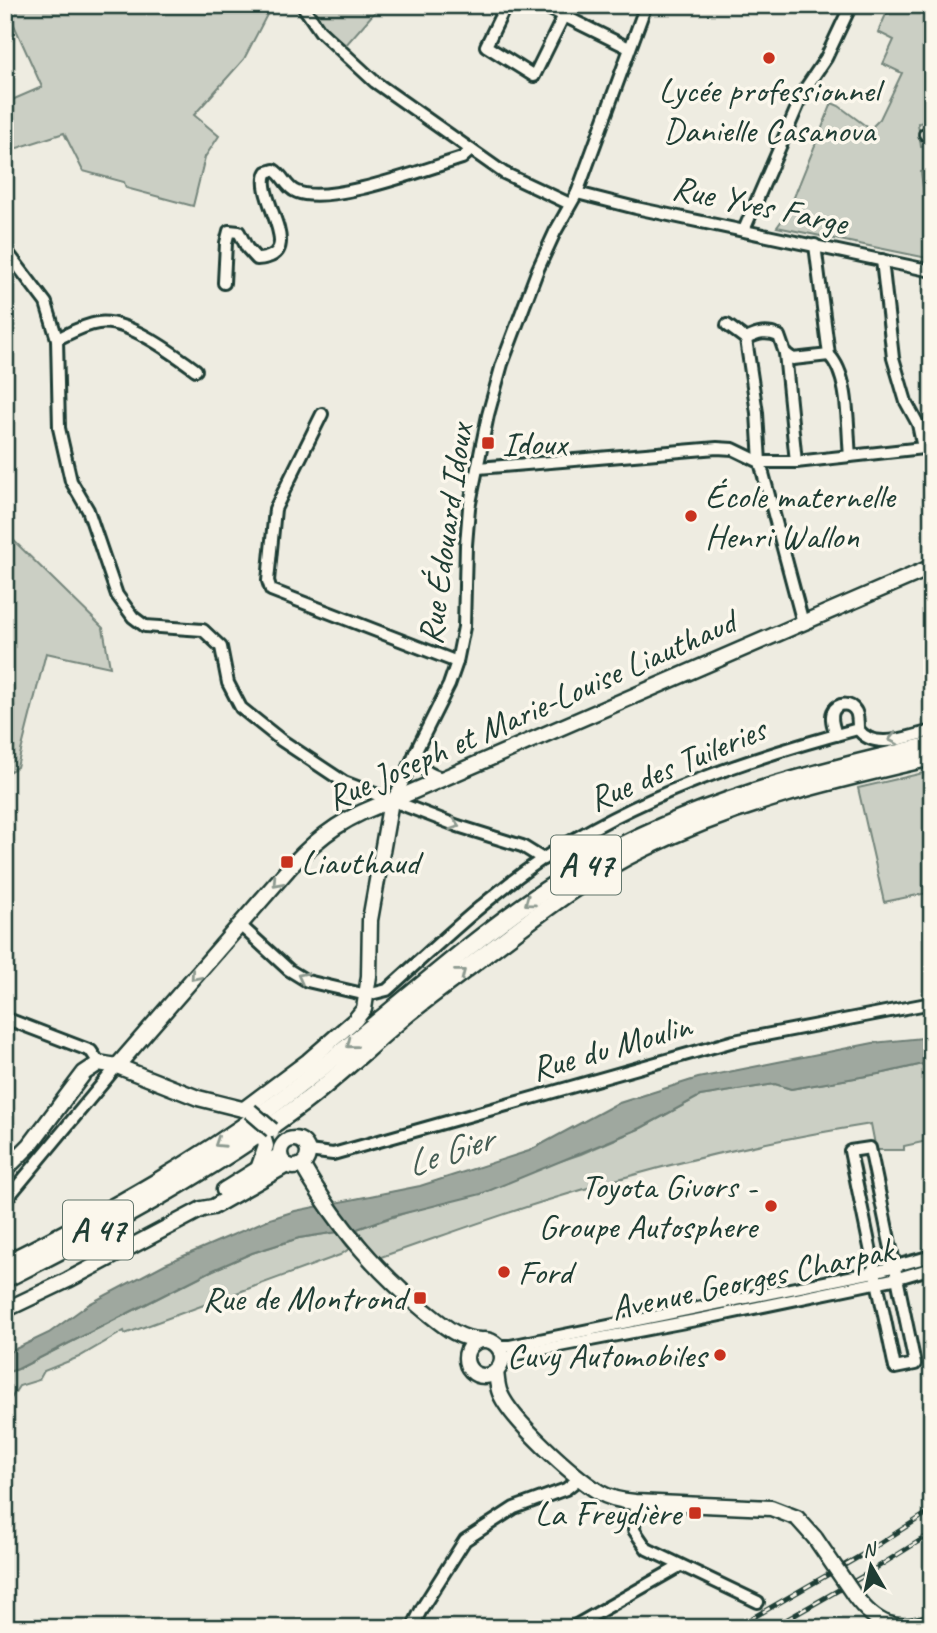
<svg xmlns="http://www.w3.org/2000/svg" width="937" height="1633" font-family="Caveat,sans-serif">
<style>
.green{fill:#cbcfc4;stroke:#75867c;stroke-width:2}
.water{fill:#9fa89f;stroke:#6c7d74;stroke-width:2}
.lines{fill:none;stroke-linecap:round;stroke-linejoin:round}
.minor-casing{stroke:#1f3d34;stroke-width:16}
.major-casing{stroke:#1f3d34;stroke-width:19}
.highway-casing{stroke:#1f3d34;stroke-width:21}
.minor{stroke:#fbf7ec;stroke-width:10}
.major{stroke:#fbf7ec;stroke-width:14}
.highway{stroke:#fbf7ec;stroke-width:16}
.rail-casing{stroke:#1f3d34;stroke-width:5}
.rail{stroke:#fbf7ec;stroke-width:2.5;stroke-dasharray:8;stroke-linecap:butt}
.major-bridge-casing{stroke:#1f3d34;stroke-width:19;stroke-linecap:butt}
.major-bridge{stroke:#fbf7ec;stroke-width:14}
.oneway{stroke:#8d9a90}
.poi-dot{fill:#c8321e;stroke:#fbf7ec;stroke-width:2.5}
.labels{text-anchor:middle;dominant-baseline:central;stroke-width:7;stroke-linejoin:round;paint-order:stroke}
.shield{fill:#fbf7ec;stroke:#61756b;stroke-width:2}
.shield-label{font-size:33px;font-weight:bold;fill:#1f3d34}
.poi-label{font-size:35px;fill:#1f3d34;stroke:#fbf7ec;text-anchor:start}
.street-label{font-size:35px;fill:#1f3d34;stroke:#fbf7ec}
.water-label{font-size:37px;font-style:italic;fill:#455d54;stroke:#fbf7ec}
</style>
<rect width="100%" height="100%" fill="#eeece1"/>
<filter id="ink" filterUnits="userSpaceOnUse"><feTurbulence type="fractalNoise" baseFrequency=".0143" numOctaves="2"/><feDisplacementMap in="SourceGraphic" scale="14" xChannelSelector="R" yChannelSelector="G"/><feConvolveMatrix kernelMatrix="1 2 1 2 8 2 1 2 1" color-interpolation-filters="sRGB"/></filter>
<g filter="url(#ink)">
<g class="green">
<polygon points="5,5 272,5 244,59 194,115 219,136 205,157 193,206 126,188 124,182 83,171 64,133 5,152 5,103 42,87"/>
<polygon points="309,5 381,5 346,45 324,28"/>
<polygon points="878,5 932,5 932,121 918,123 921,147 932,146 932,156 924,157 926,171 921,172 932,259 777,227 788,212 832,103 839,106 870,129 880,119 902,73 883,64 894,40 878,32 888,10"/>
<polygon points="5,532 103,628 110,667 46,653 17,767 5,774"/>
<polygon points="932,771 932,892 884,902 858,788"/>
<path d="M 932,1062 L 932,1140 L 904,1146 L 904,1150 L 876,1150 L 871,1124 C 764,1141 658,1165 555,1198 C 495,1216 437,1238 378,1258 L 357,1229 L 581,1154 L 641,1128 L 700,1096 L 775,1084 L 791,1089 L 884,1073 Z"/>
<polygon points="337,1232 349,1249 340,1255 125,1334 124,1331 79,1357 44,1371 39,1380 19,1386 5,1408 5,1373 18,1369 211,1271 252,1253 299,1238"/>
</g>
<polygon class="water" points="932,1037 932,1062 884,1073 791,1089 775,1084 700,1096 641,1128 481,1194 393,1216 357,1229 299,1238 252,1253 211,1271 18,1369 5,1373 5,1354 49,1333 89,1304 165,1264 267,1220 295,1211 420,1186 529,1151 616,1104 698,1078 873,1043"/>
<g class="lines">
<g class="minor-casing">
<g id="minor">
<polyline points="302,5 320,31 375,82 504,173 570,204"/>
<polyline points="506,5 486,46 534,76 569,5"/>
<polyline points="542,5 629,48"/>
<polyline points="925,134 932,133"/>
<polyline points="577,193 636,208 932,271"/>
<polyline points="744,230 805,89 826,58 851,5"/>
<path d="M 815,245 L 829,355 C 850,376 847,427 850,456"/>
<polyline points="5,249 46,303 57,339 59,428 71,481 88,510 117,595 133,617 145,626 203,630 221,647 228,683 241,708 281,740 344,782 458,826 522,846 543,859"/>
<path d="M 224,283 L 226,243 L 229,231 L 239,232 L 247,248 L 257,259 C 310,256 253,196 267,172 L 274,170 C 284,176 286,188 297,192 C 331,205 425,169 462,158 L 471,150"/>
<polyline points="727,325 746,339 757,413 760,462 796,462 923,448 918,424 906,402 893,358 882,260"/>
<path d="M 57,339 C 70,333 84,325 98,323 C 126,318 174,354 196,370"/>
<path d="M 746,339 C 758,333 766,331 779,336 L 785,353 L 793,359 L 829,355"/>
<polyline points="785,353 796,462"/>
<polyline points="322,414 275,509 268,581 271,590 457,662"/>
<polyline points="478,468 717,448 733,449 760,462 803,623"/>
<path d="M 858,729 C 874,752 909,736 932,731"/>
<path d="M 836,735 C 834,728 830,719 833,712 C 837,702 851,702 856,712 C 858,716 858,724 858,729"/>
<path d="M 415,753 C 422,769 426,774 443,778"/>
<polyline points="391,801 402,784 415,753 449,685 457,662 464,627 466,545 469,508 488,415 502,364 538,269 555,232 577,193 646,5"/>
<path d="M 239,924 L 289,970 L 307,981 L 367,995 L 387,990 C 437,945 486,898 541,860 C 637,796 748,758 858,729"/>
<polyline points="5,1018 91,1051 99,1063"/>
<polygon points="870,1148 915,1364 895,1368 850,1151"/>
<polyline points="308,1151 333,1154 734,1041 932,1003"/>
<polyline points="5,1201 117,1066"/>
<polyline points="497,1346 510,1346 874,1272 932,1256"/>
<polyline points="502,1361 512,1355 701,1319 898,1278 932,1268"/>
<polyline points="635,1502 634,1530 647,1549 758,1602"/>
<polyline points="412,1628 422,1608 465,1540 514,1508 566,1489 580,1478"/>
<polyline points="571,1628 680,1566"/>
</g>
</g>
<g class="major-casing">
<g id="major">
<path d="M 117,1066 L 291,866 C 321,834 348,815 391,801 L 932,567"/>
<polyline points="244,1109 308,1061 355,1020 364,1009 369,976 370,920 391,801"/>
<circle cx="294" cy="1153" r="14"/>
<path d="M 302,1165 C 334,1221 374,1269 424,1310 C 442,1324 457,1339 480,1340"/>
<polyline points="258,1169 266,1146 263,1136"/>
<polyline points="5,1170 30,1145 84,1073 99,1063 117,1066 198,1098 250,1111"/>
<polyline points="224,1190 280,1155"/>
<polyline points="5,1310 68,1280 202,1209 213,1207 287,1165"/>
<circle cx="484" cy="1358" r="18"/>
<path d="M 496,1371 C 497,1379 497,1386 500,1393 C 511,1420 573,1476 599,1492 C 610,1499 622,1501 635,1502 L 771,1508 L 797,1518 L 815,1538"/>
<path d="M 854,1595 C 876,1625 896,1633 932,1621"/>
</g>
</g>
<g class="highway-casing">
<g id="highway">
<path d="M 5,1264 C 107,1213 206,1158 296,1088 C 390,1016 480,928 582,867 C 692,802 809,774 932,745"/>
<path d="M 5,1279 C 108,1227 210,1172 303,1103 C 339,1076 371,1044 406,1015 C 432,994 460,974 487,953 C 537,915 587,875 644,848 C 740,801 829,781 932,757"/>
</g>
</g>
<use href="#minor" class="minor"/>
<use href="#major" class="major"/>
<use href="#highway" class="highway"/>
<g class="rail-casing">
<g id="rail">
<polyline points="735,1628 862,1555 932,1510"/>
<polyline points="772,1628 865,1575 932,1533"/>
</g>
</g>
<use href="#rail" class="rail"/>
<g class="major-bridge-casing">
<g id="major-bridge">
<polyline points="250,1111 272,1130"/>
<polyline points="815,1538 854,1595"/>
</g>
</g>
<use href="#major-bridge" class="major-bridge"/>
</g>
<defs><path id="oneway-chevron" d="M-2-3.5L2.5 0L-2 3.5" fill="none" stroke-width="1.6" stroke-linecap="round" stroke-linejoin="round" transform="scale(1.75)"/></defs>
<g class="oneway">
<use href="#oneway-chevron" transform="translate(893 739) rotate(169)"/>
<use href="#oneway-chevron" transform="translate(455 825) rotate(19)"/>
<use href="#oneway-chevron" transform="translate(277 882) rotate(132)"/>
<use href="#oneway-chevron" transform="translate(529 902) rotate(144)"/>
<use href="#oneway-chevron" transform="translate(461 973) rotate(-38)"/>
<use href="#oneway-chevron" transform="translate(195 976) rotate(131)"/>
<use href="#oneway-chevron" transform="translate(302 977) rotate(-153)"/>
<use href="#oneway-chevron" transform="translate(351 1044) rotate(141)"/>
<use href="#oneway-chevron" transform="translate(219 1143) rotate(147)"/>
</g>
</g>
<g class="poi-dot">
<circle cx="769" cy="58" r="7"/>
<rect x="481" y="436" width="14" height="14" rx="3.5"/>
<circle cx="691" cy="516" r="7"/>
<rect x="280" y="855" width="14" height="14" rx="3.5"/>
<circle cx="771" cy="1206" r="7"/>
<circle cx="504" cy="1272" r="7"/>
<rect x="413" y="1291" width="14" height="14" rx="3.5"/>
<circle cx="720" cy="1355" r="7"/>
<rect x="688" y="1506" width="14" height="14" rx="3.5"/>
</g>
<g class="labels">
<g class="shield">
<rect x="551" y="835.5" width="70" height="59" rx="5"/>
<rect x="63" y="1200.5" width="70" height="59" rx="5"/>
</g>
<g class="shield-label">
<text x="586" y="865">A 47</text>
<text x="98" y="1230">A 47</text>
</g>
<g class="poi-label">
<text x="769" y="90" text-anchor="middle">Lycée professionnel<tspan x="769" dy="40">Danielle Casanova</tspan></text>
<text x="502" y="443">Idoux</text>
<text x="705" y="496">École maternelle<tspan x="705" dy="40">Henri Wallon</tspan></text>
<text x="301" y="862">Liauthaud</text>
<text x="757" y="1186" text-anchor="end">Toyota Givors -<tspan x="757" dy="40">Groupe Autosphere</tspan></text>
<text x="518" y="1272">Ford</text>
<text x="406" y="1298" text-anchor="end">Rue de Montrond</text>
<text x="706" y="1355" text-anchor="end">Cuvy Automobiles</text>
<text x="681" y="1513" text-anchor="end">La Freydière</text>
</g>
<g class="street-label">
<text transform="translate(760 205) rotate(12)">Rue Yves Farge</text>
<text transform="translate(445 534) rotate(-82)">Rue Édouard Idoux</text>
<text transform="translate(531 710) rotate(-24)">Rue Joseph et Marie-Louise Liauthaud</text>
<text transform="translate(677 764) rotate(-23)">Rue des Tuileries</text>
<text transform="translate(611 1047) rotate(-16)">Rue du Moulin</text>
<text transform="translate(752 1279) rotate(-12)">Avenue Georges Charpak</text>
</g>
<g class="water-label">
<text transform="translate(449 1151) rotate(-18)">Le Gier</text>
</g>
</g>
<rect width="937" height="1633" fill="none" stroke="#fbf7ec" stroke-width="28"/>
<rect x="14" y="14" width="909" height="1605" fill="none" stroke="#1f3d34" stroke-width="2.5" filter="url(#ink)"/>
<g transform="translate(871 1566) rotate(351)" stroke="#fbf7ec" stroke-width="5" paint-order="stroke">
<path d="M0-5L12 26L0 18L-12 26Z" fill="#1f3d34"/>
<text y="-10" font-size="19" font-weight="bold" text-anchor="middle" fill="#1f3d34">N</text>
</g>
</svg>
